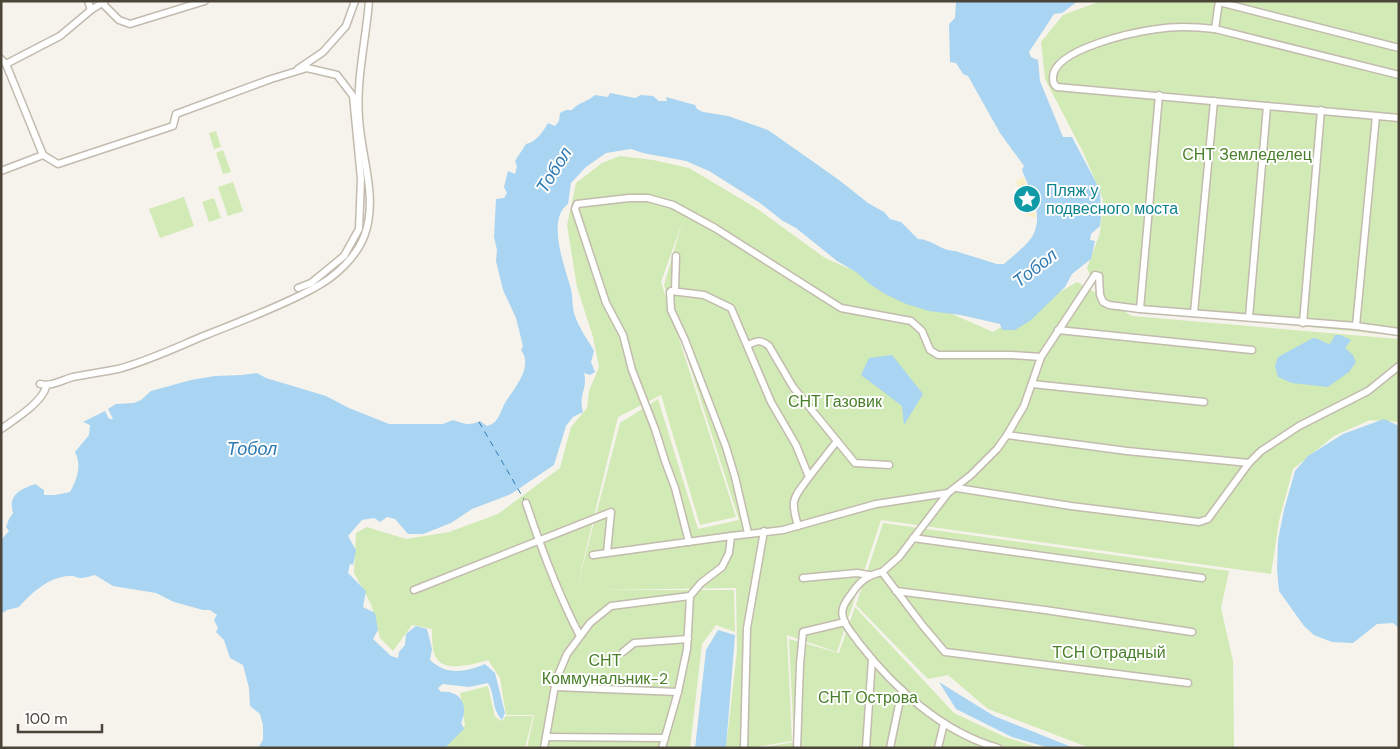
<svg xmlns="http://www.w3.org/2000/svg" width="1400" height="749" font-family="'DM Sans',sans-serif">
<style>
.green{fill:#d2eab5;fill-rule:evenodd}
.sand{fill:#f9efc9}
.water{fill:#a9d4f2}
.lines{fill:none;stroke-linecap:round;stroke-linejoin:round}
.ferry{stroke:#2e7ab2;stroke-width:1;stroke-dasharray:6 5;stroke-linecap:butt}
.street-casing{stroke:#c2bbae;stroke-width:9}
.street{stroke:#fff;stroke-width:6}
.labels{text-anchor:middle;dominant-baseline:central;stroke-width:4;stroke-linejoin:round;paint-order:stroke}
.park-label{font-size:16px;fill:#4a7f2a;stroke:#fff}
.culture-label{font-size:16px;fill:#0d838f;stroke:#fff;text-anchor:start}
.water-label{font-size:18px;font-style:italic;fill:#2e7ab2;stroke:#fff}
</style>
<rect width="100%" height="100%" fill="#f6f3ec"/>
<g class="green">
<path d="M 1101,1 L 1399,1 L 1399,336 L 1119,308 L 1132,316 L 1399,339 L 1399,422 L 1370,420 L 1334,436 L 1293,469 L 1279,521 L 1271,574 L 881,520 L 837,652 L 787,635 L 792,741 L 749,748 L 726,748 L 737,650 L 736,588 L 595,590 L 734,590 L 735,632 L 716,625 L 702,644 L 690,748 L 527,748 L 534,715 L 506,715 L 500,678 L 488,660 C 473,664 440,675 434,653 C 432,646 432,636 432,629 L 412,625 L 393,651 L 380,638 L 371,604 L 354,573 L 356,533 L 367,527 L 406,539 L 449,532 L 498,514 L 560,468 L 571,427 L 587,408 L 589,391 L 599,367 L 593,337 L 577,287 L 567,225 L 576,183 L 602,163 L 620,156 L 653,160 L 689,168 L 756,208 L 825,258 L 993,332 L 1077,282 L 1098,294 L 1087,268 L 1100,233 L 1103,199 L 1083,152 L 1045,79 L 1041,42 L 1063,15 ZM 682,223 L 664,285 L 739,520 L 698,529 L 658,399 L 620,423 L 576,591 L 618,417 L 661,395 L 700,525 L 736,517 L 661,282 Z"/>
<polygon points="216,131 221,147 214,149 209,133"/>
<polygon points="223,150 231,172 223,174 216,153"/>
<polygon points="233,182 243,211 228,216 218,187"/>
<polygon points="184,197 194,226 160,238 149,209"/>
<polygon points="214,198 221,218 209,222 202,202"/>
<polygon points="883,523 1229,571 1221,608 1233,661 1234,748 1090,748 988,709 948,675 928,679 856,605"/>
<polygon points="855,607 954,713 1005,737 1040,748 761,748 794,742 789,639 839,653"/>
<polygon points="488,686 495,717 502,721 506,716 533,716 525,748 445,748 465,725 460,693"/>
</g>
<polygon class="sand" points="1024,177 1034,206 1036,218 1026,215 1016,181"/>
<g class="water">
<path d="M 956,1 L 1078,1 L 1062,13 L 1054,14 L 1029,52 L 1031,57 L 1038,60 L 1040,81 L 1063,137 L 1072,137 L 1100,190 L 1101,217 L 1100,226 L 1091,234 L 1090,240 L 1095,241 L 1091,259 L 1072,274 L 1065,287 L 1031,320 L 1015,330 L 1002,330 L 1000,324 L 961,315 L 929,311 L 906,304 L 885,294 L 871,285 L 856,272 L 837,261 L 796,228 L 783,221 L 760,203 L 709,171 L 686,161 L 643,153 L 631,149 L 606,153 L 586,167 L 571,183 L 568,204 C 546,220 565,267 571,289 C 573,298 572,308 575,316 C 579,328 588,340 594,351 L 591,362 L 595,372 L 590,375 L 584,373 C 588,390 578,394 583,412 L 573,417 L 566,426 L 554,465 L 511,494 L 472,509 L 451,523 L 423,534 L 408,534 L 395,519 L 387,517 L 380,522 L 374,518 L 362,520 L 348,536 L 356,550 L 353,565 L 350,564 L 348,573 L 366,591 L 363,607 L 375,613 L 378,630 L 373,639 L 391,656 L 398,658 L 399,652 L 405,645 L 406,634 L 416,626 L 427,629 L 432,649 L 430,660 C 447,676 466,672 485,664 L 495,673 L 505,713 L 502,720 C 491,708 496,697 488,683 L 469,687 L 443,684 L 438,688 L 441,692 C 461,690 469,706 461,723 L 464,729 L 445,748 L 258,748 L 263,740 L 263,725 L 260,714 L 250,706 L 249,688 L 243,665 L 230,658 L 224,640 L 216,632 L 218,628 L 214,620 L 217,615 L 210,610 L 203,610 L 174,602 L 156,593 L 113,586 L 95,575 C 90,576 85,578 80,578 C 76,578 73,575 69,576 C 49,577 31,593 19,607 L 7,610 L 1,614 L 1,540 L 9,531 L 6,527 L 9,519 L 13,513 C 8,495 19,490 35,484 L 44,490 L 44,495 L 55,495 L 70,492 C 77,480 82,465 75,452 L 89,435 L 90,425 L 83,422 L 105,411 L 109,419 L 113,419 L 108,409 L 116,404 L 134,403 L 141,400 L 151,391 L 191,380 L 215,376 L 242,375 L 257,373 L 266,378 L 326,396 L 349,408 L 389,424 L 443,424 L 453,420 C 464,424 470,426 480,421 L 487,426 C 499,423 500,412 505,403 C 514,388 534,367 521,350 L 523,346 L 516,318 L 503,290 L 496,261 L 497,250 L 494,237 L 496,199 L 504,198 L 507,193 L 504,187 L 508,171 L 515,174 L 517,166 L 515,161 L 526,144 C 536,142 543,132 548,123 L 555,126 L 559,121 L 560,113 L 566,110 L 572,110 C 579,102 587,102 595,95 L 608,97 L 610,93 L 635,98 L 641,95 L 653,96 L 659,101 L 667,101 L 666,97 L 695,105 L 697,109 L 703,112 L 728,116 L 768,130 L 839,180 L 868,203 L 884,212 L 890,219 L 901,222 L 918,239 C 932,239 941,251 955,251 L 997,264 L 1004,264 C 1012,257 1027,245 1032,237 C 1045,215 1030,191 1022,170 L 1024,166 L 1000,133 L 968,76 L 963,74 L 956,63 L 950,62 L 949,24 L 955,18 Z"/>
<path d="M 1335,335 L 1340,335 L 1351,340 L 1345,348 L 1353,355 L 1356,362 L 1349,372 L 1328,387 L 1292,383 L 1278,377 L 1275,366 L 1278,357 L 1313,338 C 1320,338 1323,343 1330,344 Z"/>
<polygon points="892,355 923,394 904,425 902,406 861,375 869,358"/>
<polygon points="1384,419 1399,426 1399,628 1393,623 1377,624 1353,643 1332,642 1314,635 1304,626 1279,591 1277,569 1278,540 1284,510 1295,471 1308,456 1343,434"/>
<polygon points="718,630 735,635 726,748 695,748 706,650"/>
<polygon points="939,682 994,716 1074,748 1050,748 1012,737 956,709"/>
</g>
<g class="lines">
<polyline class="ferry" points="479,422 525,501"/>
<g class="street-casing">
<g id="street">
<polyline points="88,1 91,10"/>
<polyline points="1219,2 1399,48"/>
<polyline points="102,3 119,20 130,24 205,1"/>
<polyline points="1215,29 1219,1"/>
<polyline points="1,59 6,64 43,155"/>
<polyline points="6,64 60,36 91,10 105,1"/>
<polyline points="298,69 323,52 346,26 355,1"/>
<path d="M 1399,75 L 1215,29 C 1197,27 1176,26 1157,29 C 1134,32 1054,49 1053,77 C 1053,82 1053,84 1057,87 L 1399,118"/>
<polyline points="43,155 58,164 173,126 176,114 271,79 307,68 337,75 353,96 361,179 359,229 344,256 311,283 298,288"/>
<polyline points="1,171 43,155"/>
<polyline points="675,291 676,256"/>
<polyline points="1140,309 1159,95"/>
<polyline points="1194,313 1214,101"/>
<polyline points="1249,317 1267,106"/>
<polyline points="1303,323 1321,110"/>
<polyline points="1356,326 1376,116"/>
<polyline points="1058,330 1252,350"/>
<path d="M 748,345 C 756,341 761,339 769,346 L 793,387 L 855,463 L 889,465"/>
<path d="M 40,384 C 51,387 62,380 73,377 C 88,374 103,372 118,369 C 148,361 177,347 206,335 C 241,321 282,306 314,288 C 335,277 357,257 365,234 C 378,196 361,157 359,118 C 356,79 366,40 369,1"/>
<polyline points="1032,384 1204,402"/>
<path d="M 1,429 C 14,420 44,401 46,386"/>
<polyline points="1007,435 1127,451 1249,463"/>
<polyline points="809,477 837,441"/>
<polyline points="957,488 1071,506 1199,522 1208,519 1249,463 1261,451 1299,426 1368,391 1399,366"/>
<path d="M 526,503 C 541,548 558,594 580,636"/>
<path d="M 748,533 L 735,477 L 726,447 L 685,340 L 671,310 L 670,292 L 671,291 L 704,295 L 731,308 L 771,402 L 796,445 L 809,477 C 793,499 790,499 798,526"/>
<polyline points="913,538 1202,578"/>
<polyline points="689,542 675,488 665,461 655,429 632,370 623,335 606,303 575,209 577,204 629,198 648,198 673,205 715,228 841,308 911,321 922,331 930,350 938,355 1012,355 1041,357"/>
<polyline points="593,555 731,536"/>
<path d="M 882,572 C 868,575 860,581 852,593 C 847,600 840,608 843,617 C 845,627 854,635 859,643 C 894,688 942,732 998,748"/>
<polyline points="803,578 857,573 869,575"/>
<polyline points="414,590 611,512 607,553"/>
<polyline points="896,591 1045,610 1192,632"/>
<polyline points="623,652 634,643 688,639"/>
<polyline points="1188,683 945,652 923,626 882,572 899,557 948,493 971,475 997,449 1007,435 1024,406 1041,357 1095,275 1099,276 1100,295 1103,302 1109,305 1140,309 1356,326 1399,332"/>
<polyline points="555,687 678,692"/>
<polyline points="546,737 665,738"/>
<polyline points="544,748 556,680 567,654 590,623 611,606 690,596"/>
<polyline points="662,748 678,692 687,649 690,596 701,583 722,567 729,553 731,536 783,530 876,504 948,493"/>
<polyline points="744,748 747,628 764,531"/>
<polyline points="797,748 800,664 803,632 845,622"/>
<polyline points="866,748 872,659"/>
<polyline points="890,748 902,690"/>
<polyline points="938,748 944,723"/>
</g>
</g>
<use href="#street" class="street"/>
</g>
<defs>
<g id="sight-disc" transform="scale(1.4375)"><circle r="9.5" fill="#0f9aa8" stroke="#fff"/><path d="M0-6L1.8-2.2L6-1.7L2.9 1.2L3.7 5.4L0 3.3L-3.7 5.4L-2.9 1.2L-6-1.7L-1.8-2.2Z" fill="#fff"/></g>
</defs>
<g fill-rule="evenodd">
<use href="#sight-disc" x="1027" y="199"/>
</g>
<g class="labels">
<g class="park-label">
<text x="1247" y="154">СНТ Земледелец</text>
<text x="835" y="401">СНТ Газовик</text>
<text x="1109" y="652">ТСН Отрадный</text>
<text x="605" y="660">СНТ<tspan x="605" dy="18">Коммунальник-2</tspan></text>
<text x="868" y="697">СНТ Острова</text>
</g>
<g class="culture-label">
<text x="1046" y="190">Пляж у<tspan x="1046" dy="18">подвесного моста</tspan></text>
</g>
<g class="water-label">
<text transform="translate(554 170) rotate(-58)">Тобол</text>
<text transform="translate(1035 268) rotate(-38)">Тобол</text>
<text x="252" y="449">Тобол</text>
</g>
</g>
<rect width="1400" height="749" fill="none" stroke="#4b4439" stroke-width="5"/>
<path d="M18 724v8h84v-8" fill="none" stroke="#4b4439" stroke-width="2.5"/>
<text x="25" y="724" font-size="15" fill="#4b4439" stroke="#ffffff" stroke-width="4" paint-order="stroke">100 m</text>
</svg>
